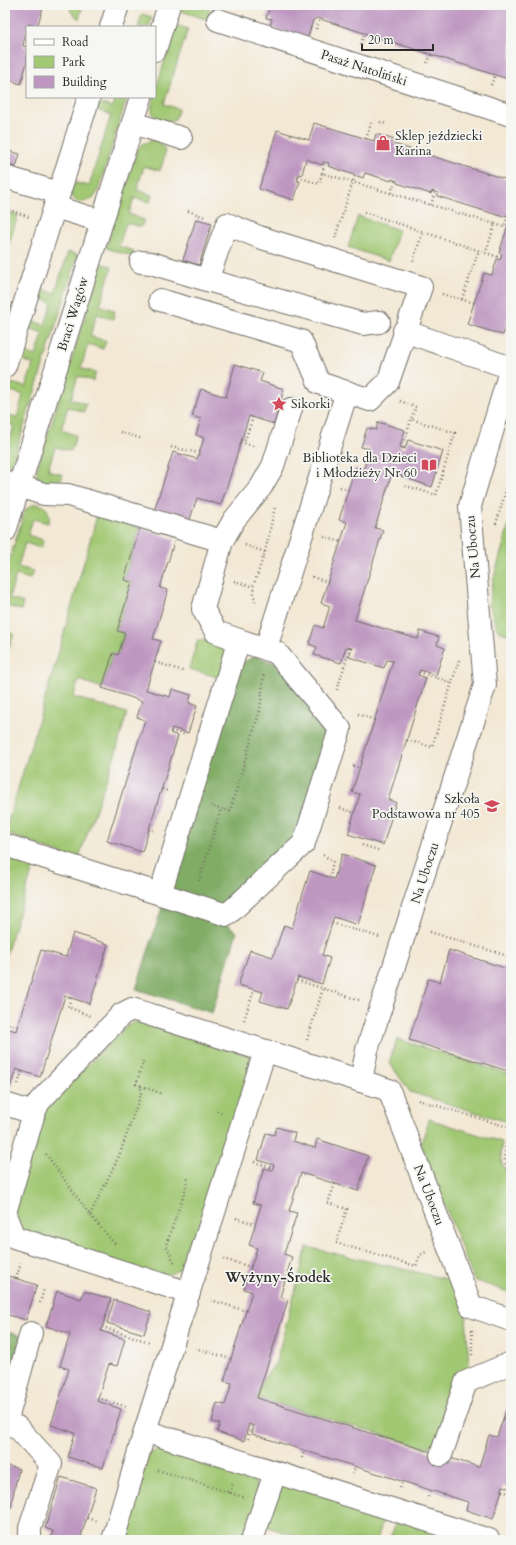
<svg xmlns="http://www.w3.org/2000/svg" width="516" height="1545" font-family="Cardo,serif">
<style>
.green{fill:#a1c873;stroke:#667a4f}
.forest{fill:#80ac65;stroke:#566c48}
.building{fill:#be97c1}
.lines{fill:none;stroke-linecap:round;stroke-linejoin:round}
.minor-casing{stroke:#716d66;stroke-width:24}
.path{stroke:#716d66;stroke-width:2.5;stroke-dasharray:1 3;stroke-linecap:butt}
.minor{stroke:#fff;stroke-width:22}
.labels{text-anchor:middle;dominant-baseline:central;stroke-width:3.5;stroke-linejoin:round;paint-order:stroke}
.street-label{font-size:13px;fill:#2b2b2b;stroke:#f6f6f2}
.poi-label{font-size:13px;fill:#2b2b2b;stroke:#f6f6f2;text-anchor:start}
.neighbourhood-label{font-size:14px;font-weight:bold;fill:#2b2b2b;stroke:#f6f6f2}
</style>
<rect width="100%" height="100%" fill="#f6f6f2"/>
<filter id="ink" filterUnits="userSpaceOnUse"><feTurbulence type="fractalNoise" baseFrequency=".025" numOctaves="2"/><feDisplacementMap in="SourceGraphic" scale="8" xChannelSelector="R" yChannelSelector="G"/><feConvolveMatrix kernelMatrix="1 2 1 2 8 2 1 2 1" color-interpolation-filters="sRGB"/></filter>
<filter id="wash" filterUnits="userSpaceOnUse"><feTurbulence type="fractalNoise" baseFrequency=".012" numOctaves="4" result="noise"/><feDisplacementMap in="SourceGraphic" scale="16" xChannelSelector="R" yChannelSelector="G"/><feGaussianBlur stdDeviation="0.9" result="paint"/><feColorMatrix in="noise" values="0 0 0 0 0 0 0 0 0 0 0 0 0 0 0 0 0 1.4 0 .05"/><feComposite in="paint" operator="in"/></filter>
<g filter="url(#wash)">
<rect width="100%" height="100%" fill="#f3e8d4"/>
<g class="green">
<polygon points="69,5 83,5 79,19 71,12"/>
<polygon points="183,5 209,5 210,12 208,20 181,11"/>
<polygon points="142,14 152,17 149,27 138,27"/>
<path d="M 176,25 L 188,29 L 164,104 L 179,109 L 175,119 L 167,122 C 152,118 149,112 154,97 L 155,97 L 155,92 Z"/>
<path d="M 116,97 L 127,97 L 98,191 C 94,199 87,203 77,202 L 71,195 L 72,184 L 77,183 L 89,186 L 111,115 L 99,111 L 96,107 L 101,104 L 113,107 Z"/>
<path d="M 153,140 C 171,145 164,158 160,171 L 144,166 L 137,190 L 152,195 L 150,202 L 134,198 L 129,214 L 144,220 L 141,227 L 126,223 L 119,246 L 134,251 L 132,256 L 106,248 L 137,150 L 142,144 Z"/>
<polygon points="5,211 18,215 5,256"/>
<polygon points="358,216 399,230 389,261 348,247"/>
<polygon points="68,252 78,255 14,458 10,465 5,468 5,455 14,426 5,423 5,414 17,417 23,395 8,390 11,383 26,387 33,364 19,359 21,351 36,356 43,333 28,328 30,320 45,325 52,303 38,297 40,289 55,293"/>
<polygon points="102,263 112,267 100,305 115,311 113,319 97,314 90,336 106,341 103,349 88,344 81,368 96,373 93,381 78,376 71,399 86,404 84,412 68,407 61,430 76,435 71,451 55,447 48,470 63,475 59,482 54,485 42,482 37,475 37,469"/>
<path d="M 34,504 C 45,503 52,512 48,523 L 33,519 L 28,535 L 43,540 L 41,548 L 25,543 L 18,567 L 33,571 L 30,579 L 16,575 L 9,598 L 23,603 L 21,610 L 6,606 L 5,607 L 5,574 L 25,510 Z"/>
<polygon points="98,512 140,528 124,579 132,582 117,630 125,633 118,655 113,653 102,688 79,680 73,697 127,713 116,752 78,860 5,833 5,832 53,672"/>
<polygon points="511,517 511,635 498,631 489,604 493,581"/>
<polygon points="5,631 14,634 8,651 5,650"/>
<polygon points="198,639 222,646 228,654 221,678 189,669"/>
<polygon points="5,849 36,859 5,958"/>
<polygon points="142,1020 257,1058 193,1263 162,1278 21,1233 11,1214 40,1112 128,1025"/>
<polygon points="397,1039 511,1075 511,1123 410,1092 389,1062"/>
<polygon points="429,1119 502,1142 501,1151 502,1163 511,1183 511,1293 474,1280 421,1144"/>
<polygon points="307,1247 455,1281 466,1313 469,1371 438,1445 424,1447 257,1398 262,1382 276,1362"/>
<polygon points="172,1446 249,1471 260,1494 244,1540 121,1540 149,1453"/>
<polygon points="278,1482 385,1514 377,1540 309,1540 265,1526"/>
<polygon points="397,1518 468,1540 390,1540"/>
</g>
<g class="forest">
<polygon points="255,656 278,664 333,731 299,836 226,908 168,890 236,666"/>
<polygon points="164,901 222,920 237,932 212,1013 136,989"/>
<polygon points="5,1331 22,1336 5,1394"/>
</g>
<g id="blocks">
<g class="building">
<polygon points="5,5 44,5 37,27 29,24 28,27 27,27 23,46 27,47 27,62 21,84 5,79"/>
<polygon points="271,5 511,5 511,80 317,18 313,20 307,40 270,27 272,19 266,18"/>
<polygon points="314,123 374,141 376,134 395,140 394,144 511,181 511,308 503,335 467,324 484,273 492,275 497,259 500,260 502,254 499,253 511,216 505,215 504,217 437,196 438,193 432,191 431,194 397,183 397,181 392,179 391,181 365,173 363,178 328,166 329,163 323,162 322,165 306,159 302,175 299,174 297,181 300,181 294,200 259,189 277,130 309,140"/>
<polygon points="5,150 20,154 16,167 5,164"/>
<polygon points="196,219 212,223 199,265 183,260"/>
<polygon points="235,364 263,373 260,381 284,389 274,424 249,416 221,505 197,498 189,522 154,511 173,452 197,459 204,438 196,435 201,419 192,416 201,389 226,397"/>
<polygon points="378,422 405,430 400,447 405,449 408,440 443,451 432,487 392,473 375,528 383,530 355,620 418,639 420,631 439,637 437,645 445,648 436,675 420,670 418,675 426,678 388,800 396,802 383,845 348,834 360,794 352,792 393,661 387,660 384,668 349,657 352,648 346,647 341,663 314,655 317,647 309,644 315,625 323,628 330,606 321,603 347,522 339,520 355,468 363,471 370,449 361,447 367,428 376,430"/>
<polygon points="140,528 175,539 160,588 168,590 153,639 161,641 146,690 170,697 172,689 191,695 189,703 197,706 188,733 172,728 170,733 178,736 142,852 107,841 145,720 137,717 142,701 102,688 113,653 118,655 125,633 117,631 132,582 124,580"/>
<polygon points="342,854 376,865 358,925 334,917 322,955 330,958 322,984 298,977 287,1009 260,1001 263,992 238,985 250,950 273,957 284,925 292,928 310,871 334,879"/>
<polygon points="73,933 108,944 90,1004 65,996 40,1077 16,1069 8,1094 5,1093 5,1028 16,1031 41,950 66,957"/>
<polygon points="449,950 511,970 511,1072 409,1040 428,979 440,982"/>
<polygon points="277,1127 295,1133 293,1141 315,1148 317,1139 368,1156 358,1191 301,1173 289,1211 297,1213 284,1254 292,1257 280,1297 288,1300 257,1398 479,1467 489,1435 497,1437 511,1395 511,1489 503,1486 493,1519 466,1510 468,1502 252,1434 254,1426 249,1424 244,1441 217,1432 220,1424 212,1422 217,1403 225,1405 232,1383 224,1381 252,1292 244,1289 257,1248 249,1245 261,1205 253,1203 264,1168 272,1170 274,1165 258,1160 266,1133 274,1135"/>
<polygon points="5,1275 37,1285 26,1320 5,1314"/>
<polygon points="57,1291 81,1299 84,1291 111,1299 101,1331 125,1339 117,1366 109,1364 97,1401 121,1409 103,1468 68,1457 75,1433 51,1425 69,1369 60,1366 70,1334 46,1326"/>
<polygon points="114,1300 151,1312 144,1334 107,1323"/>
<polygon points="5,1465 19,1469 14,1490 11,1508 5,1508"/>
<polygon points="61,1477 96,1488 81,1536 89,1539 89,1540 50,1540 53,1531 45,1528"/>
</g>
</g>
</g>
<g filter="url(#ink)">
<use href="#blocks" fill-opacity="0" stroke="#716d66" stroke-width="1"/>
<g class="lines">
<g class="minor-casing">
<g id="minor">
<polyline points="218,20 511,115"/>
<polyline points="111,27 118,5"/>
<polyline points="155,50 169,5"/>
<polyline points="133,123 181,138"/>
<polyline points="5,177 59,193"/>
<polyline points="55,207 101,221"/>
<polyline points="141,262 151,263 207,280 363,324 379,322"/>
<polyline points="160,300 301,341 319,383 370,400 388,382 421,287 259,237 227,224 207,280"/>
<polyline points="404,331 511,368"/>
<polyline points="5,366 89,97"/>
<polyline points="511,368 470,506 485,685 367,1050 361,1081 389,1090 471,1306 511,1320"/>
<polyline points="5,482 44,494 68,495 222,541 203,609 216,632 239,640 160,894"/>
<polyline points="5,531 141,97"/>
<polyline points="222,541 234,520 261,487 273,466 291,409"/>
<polyline points="266,648 347,392"/>
<polyline points="5,845 227,915 304,843 340,729 277,653 239,640"/>
<polyline points="5,1104 34,1113 39,1102 122,1014 132,1009 361,1081"/>
<polyline points="5,1213 34,1113"/>
<polyline points="5,1215 14,1237 189,1293"/>
<polyline points="5,1423 17,1427 51,1464 30,1528 30,1540"/>
<polyline points="6,1423 31,1333"/>
<polyline points="145,1431 489,1540"/>
<polyline points="441,1455 466,1382 511,1363"/>
<polyline points="113,1540 145,1431 265,1051"/>
<polyline points="252,1540 275,1473"/>
</g>
</g>
<g class="path">
<polyline points="316,29 320,19"/>
<polyline points="361,44 364,34"/>
<polyline points="427,63 431,55"/>
<polyline points="491,85 495,75"/>
<polyline points="380,122 386,124"/>
<polyline points="366,139 372,120"/>
<polyline points="322,173 325,162"/>
<polyline points="298,177 319,184 322,173 495,224 486,252"/>
<polyline points="391,193 395,180"/>
<polyline points="431,205 435,192"/>
<polyline points="5,208 29,217"/>
<polyline points="188,211 205,217"/>
<polyline points="364,212 501,258"/>
<polyline points="495,224 504,227 508,216"/>
<polyline points="335,238 355,175"/>
<polyline points="413,261 423,231"/>
<polyline points="442,294 474,303"/>
<polyline points="462,299 479,250"/>
<polyline points="400,401 416,407 411,419 455,433 436,495 403,485"/>
<polyline points="253,417 244,443 256,447"/>
<polyline points="120,432 143,439"/>
<polyline points="171,447 199,453"/>
<polyline points="403,448 411,419"/>
<polyline points="340,487 348,490"/>
<polyline points="496,524 511,473"/>
<polyline points="324,537 341,542"/>
<polyline points="245,545 265,552 253,587 255,602"/>
<polyline points="265,552 275,507"/>
<polyline points="312,577 328,582"/>
<polyline points="234,581 253,587"/>
<polyline points="155,662 183,671"/>
<polyline points="508,670 511,660"/>
<polyline points="419,672 452,683"/>
<polyline points="337,690 350,648"/>
<polyline points="358,714 375,720"/>
<polyline points="171,731 186,735"/>
<polyline points="407,740 432,747 459,660"/>
<polyline points="353,766 360,768"/>
<polyline points="162,789 168,791"/>
<polyline points="210,806 230,811 260,710 264,673"/>
<polyline points="340,808 355,813"/>
<polyline points="149,829 156,831"/>
<polyline points="362,845 381,851"/>
<polyline points="323,855 333,861 330,877"/>
<polyline points="199,881 221,809"/>
<polyline points="332,923 379,937"/>
<polyline points="430,932 511,957"/>
<polyline points="297,980 359,1000"/>
<polyline points="71,998 68,1007 90,1016"/>
<polyline points="244,1020 254,990"/>
<polyline points="5,1023 17,1026"/>
<polyline points="307,1040 323,989"/>
<polyline points="18,1084 22,1071"/>
<polyline points="141,1086 163,1094"/>
<polyline points="418,1100 511,1128"/>
<polyline points="217,1111 222,1113"/>
<path d="M 511,1128 C 505,1145 501,1161 511,1177"/>
<polyline points="46,1154 90,1215 115,1244"/>
<polyline points="254,1162 273,1168"/>
<polyline points="335,1184 328,1203 347,1209 336,1243 416,1266 420,1255 426,1252"/>
<polyline points="90,1215 119,1156 141,1094 141,1086 136,1084 144,1059"/>
<polyline points="236,1218 255,1224"/>
<polyline points="223,1259 251,1267"/>
<polyline points="174,1262 166,1245 185,1191 188,1178"/>
<polyline points="16,1279 21,1263"/>
<polyline points="211,1300 246,1311"/>
<polyline points="40,1303 44,1289"/>
<polyline points="102,1327 149,1342"/>
<polyline points="472,1330 472,1355"/>
<polyline points="195,1348 231,1359"/>
<polyline points="98,1398 128,1407"/>
<polyline points="248,1439 252,1425"/>
<polyline points="302,1458 304,1451"/>
<polyline points="158,1470 243,1497"/>
<polyline points="353,1474 355,1467"/>
<polyline points="400,1488 402,1481"/>
<polyline points="502,1491 511,1494"/>
<polyline points="230,1493 233,1482"/>
<polyline points="428,1497 430,1490"/>
<polyline points="87,1518 96,1521"/>
</g>
<use href="#minor" class="minor"/>
</g>
</g>
<defs>
<g id="shop-bare" transform="scale(1.2)"><path d="M-5-2.5h2.3a2.7 3.5 0 0 1 5.4 0H5L5.5 6h-11ZM-1.5-2.5h3a1.5 2.3 0 0 0-3 0Z" fill="#d1495b" stroke="#f6f6f2" stroke-width="2.5" paint-order="stroke"/></g>
<g id="sight-bare" transform="scale(1.2)"><path d="M0-6L1.8-2.2L6-1.7L2.9 1.2L3.7 5.4L0 3.3L-3.7 5.4L-2.9 1.2L-6-1.7L-1.8-2.2Z" fill="#d1495b" stroke="#f6f6f2" stroke-width="2.5" paint-order="stroke"/></g>
<g id="library-bare" transform="scale(1.2)"><path d="M-6-4Q-3-5.5-.7-3.5V5Q-3 3-6 4ZM6-4Q3-5.5 .7-3.5V5Q3 3 6 4Z" fill="#d1495b" stroke="#f6f6f2" stroke-width="2.5" paint-order="stroke"/></g>
<g id="school-bare" transform="scale(1.2)"><path d="M0-5L7-2L0 1L-7-2ZM-4 1L0 2.5L4 1V4Q0 6-4 4Z" fill="#d1495b" stroke="#f6f6f2" stroke-width="2.5" paint-order="stroke"/></g>
</defs>
<g fill-rule="evenodd">
<use href="#shop-bare" x="383" y="143"/>
<use href="#sight-bare" x="279" y="404"/>
<use href="#library-bare" x="429" y="465"/>
<use href="#school-bare" x="492" y="806"/>
</g>
<g class="labels">
<g class="street-label">
<text transform="translate(364 68) rotate(18)">Pasaż Natoliński</text>
<text transform="translate(73 314) rotate(-73)">Braci Wagów</text>
<text transform="translate(473 547) rotate(-95)">Na Uboczu</text>
<text transform="translate(425 873) rotate(-72)">Na Uboczu</text>
<text transform="translate(429 1195) rotate(69)">Na Uboczu</text>
</g>
<g class="poi-label">
<text x="395" y="136">Sklep jeździecki<tspan x="395" dy="15">Karina</tspan></text>
<text x="291" y="404">Sikorki</text>
<text x="417" y="458" text-anchor="end">Biblioteka dla Dzieci<tspan x="417" dy="15">i Młodzieży Nr 60</tspan></text>
<text x="480" y="799" text-anchor="end">Szkoła<tspan x="480" dy="15">Podstawowa nr 405</tspan></text>
</g>
<g class="neighbourhood-label">
<text x="278" y="1277">Wyżyny-Środek</text>
</g>
</g>
<rect width="516" height="1545" fill="none" stroke="#f6f6f2" stroke-width="20"/>
<rect x="26" y="26" width="130" height="72" fill="#f6f6f2" stroke="#a5a5a2"/>
<rect x="34" y="39" width="20" height="6" fill="#ffffff" stroke="#a5a5a2"/>
<text x="62" y="46" font-size="12" fill="#2b2b2b">Road</text>
<rect x="34" y="56" width="20" height="12" fill="#a1c873" stroke="#a5a5a2"/>
<text x="62" y="66" font-size="12" fill="#2b2b2b">Park</text>
<rect x="34" y="76" width="20" height="12" fill="#be97c1" stroke="#a5a5a2"/>
<text x="62" y="86" font-size="12" fill="#2b2b2b">Building</text>
<path d="M362 44v6h71v-6" fill="none" stroke="#2b2b2b" stroke-width="2"/>
<text x="368" y="44" font-size="12" fill="#2b2b2b" stroke="#f6f6f2" stroke-width="3" paint-order="stroke">20 m</text>
</svg>
